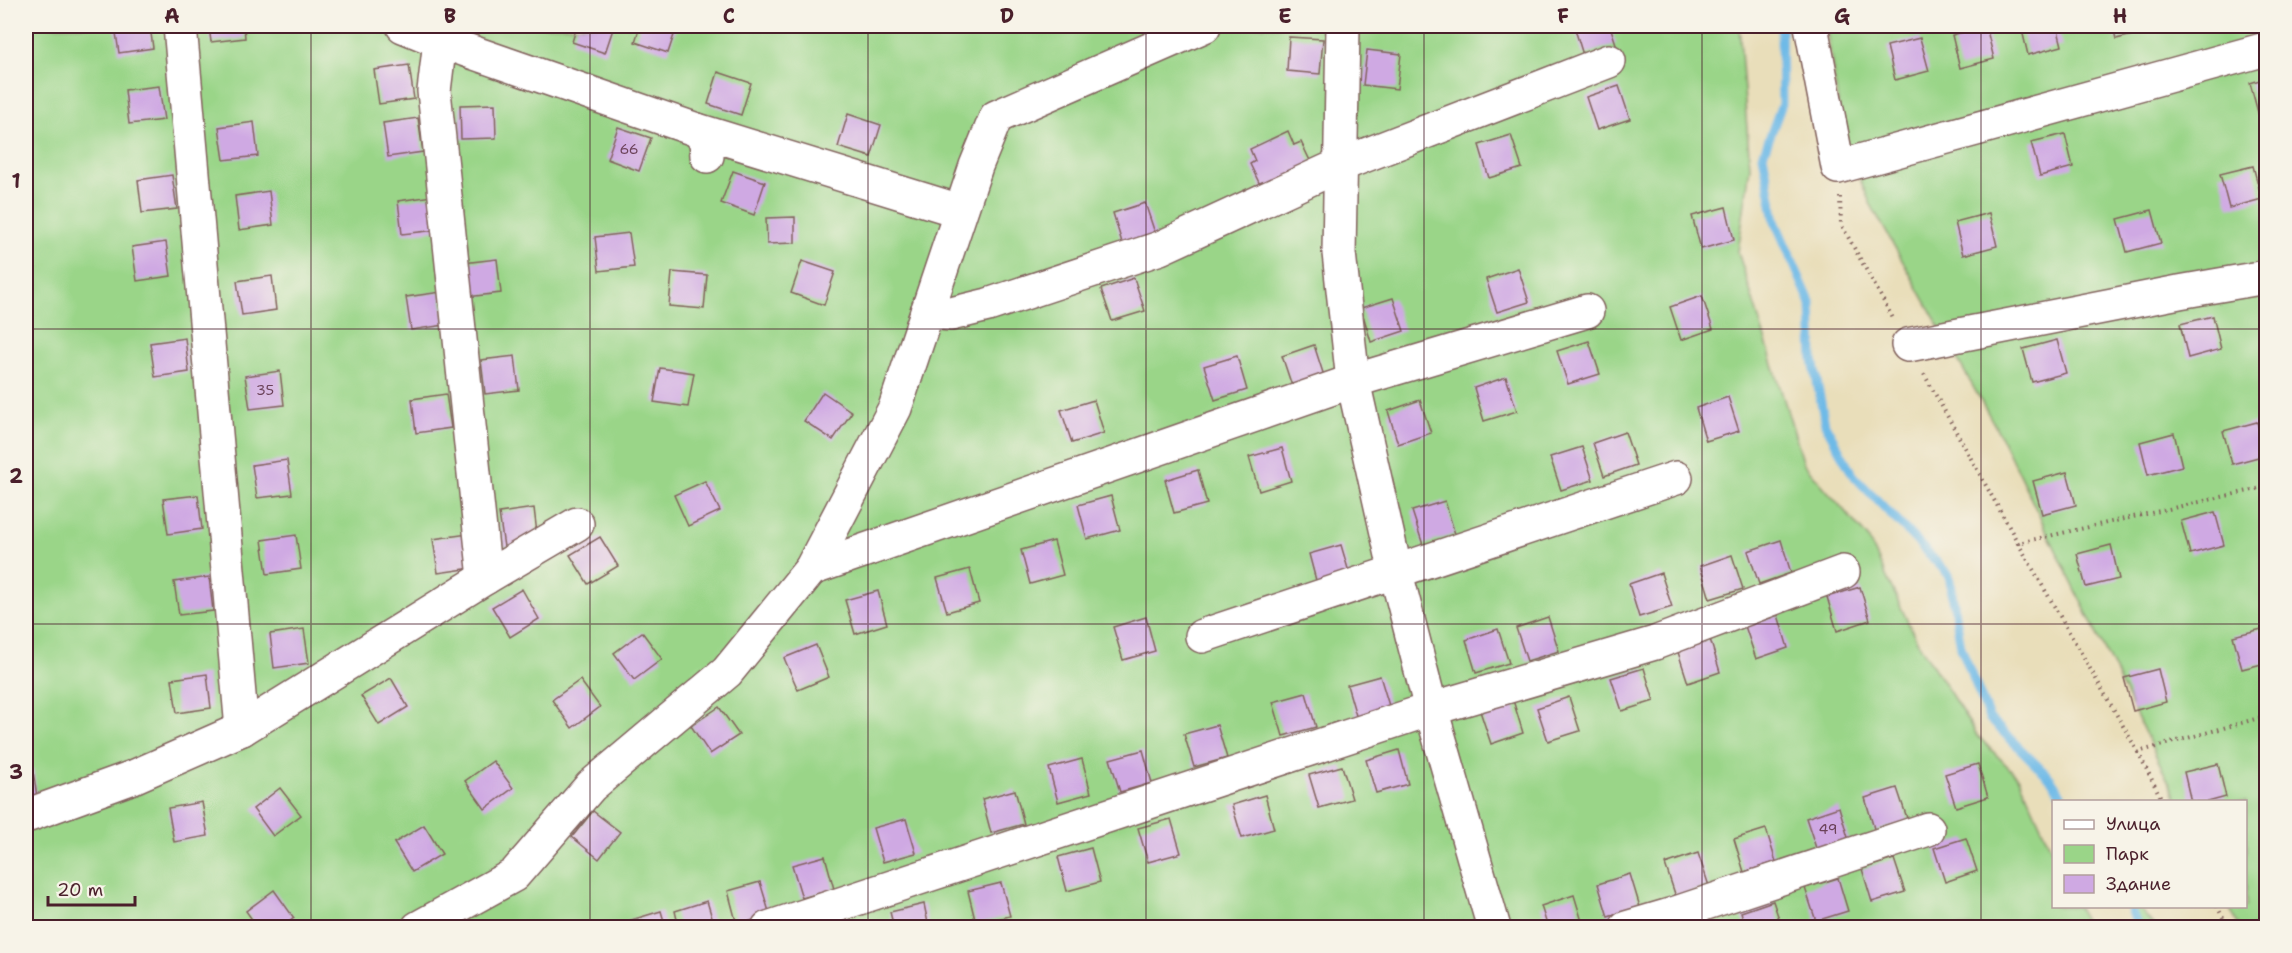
<svg xmlns="http://www.w3.org/2000/svg" width="2292" height="953" font-family="'Shantell Sans',sans-serif">
<style>
.green{fill:#9ad588;stroke:#727a5a;stroke-width:1.5}
.lines{fill:none;stroke-linecap:round;stroke-linejoin:round}
.stream{stroke:#6ebae7;stroke-width:9}
.building{fill:#cfa9e3}
.minor-casing{stroke:#82625d;stroke-width:36}
.path{stroke:#82625d;stroke-width:4;stroke-dasharray:1.5 4.5;stroke-linecap:butt}
.minor{stroke:#fff;stroke-width:33}
.grid{fill:none;stroke:#4a1f2b;stroke-width:1.5;stroke-opacity:0.55}
.labels{text-anchor:middle;dominant-baseline:central;stroke-width:5;stroke-linejoin:round;paint-order:stroke}
.number-label{font-size:14px;fill:#6b4259}
.neatline{fill:none;stroke:#4a1f2b;stroke-width:2}
.grid-label{font-size:20px;text-anchor:middle;font-weight:bold;fill:#4a1f2b}
</style>
<rect width="100%" height="100%" fill="#f7f3e8"/>
<filter id="ink" filterUnits="userSpaceOnUse"><feTurbulence type="fractalNoise" baseFrequency=".0167" numOctaves="2"/><feDisplacementMap in="SourceGraphic" scale="12" xChannelSelector="R" yChannelSelector="G"/><feConvolveMatrix kernelMatrix="1 2 1 2 8 2 1 2 1" color-interpolation-filters="sRGB"/></filter>
<filter id="wash" filterUnits="userSpaceOnUse"><feTurbulence type="fractalNoise" baseFrequency=".008" numOctaves="4" result="noise"/><feDisplacementMap in="SourceGraphic" scale="24" xChannelSelector="R" yChannelSelector="G"/><feGaussianBlur stdDeviation="1.35" result="paint"/><feColorMatrix in="noise" values="0 0 0 0 0 0 0 0 0 0 0 0 0 0 0 0 0 1.4 0 .05"/><feComposite in="paint" operator="in"/></filter>
<g filter="url(#wash)">
<rect width="100%" height="100%" fill="#e9deba"/>
<g class="green">
<polygon points="26,26 1739,26 1750,167 1738,252 1804,464 1868,538 1917,641 1977,735 2020,779 2053,853 2054,906 2078,907 2087,927 26,927"/>
<polygon points="1826,26 2266,26 2266,927 2239,927 2229,907 2246,906 2246,802 2178,801 1999,433 1870,203 1844,141"/>
<polygon points="2130,907 2138,907 2155,927 2138,927"/>
</g>
<g class="lines">
<g class="stream">
<polyline points="1781,26 1782,104 1763,155 1775,221 1811,304 1813,360 1825,424 1853,475 1949,575 1961,647 1989,718 2051,779 2066,802"/>
<polyline points="2130,906 2138,928"/>
</g>
</g>
<g id="blocks">
<g class="building">
<polygon points="115,26 150,26 153,48 119,53"/>
<polygon points="209,26 244,26 245,38 211,42"/>
<polygon points="577,26 614,26 605,53 572,42"/>
<polygon points="640,26 677,26 668,53 635,42"/>
<polygon points="1574,26 1610,26 1616,44 1583,55"/>
<polygon points="1986,26 1994,59 1960,68 1952,35"/>
<polygon points="2021,26 2057,26 2062,46 2028,55"/>
<polygon points="2113,26 2148,26 2150,31 2116,39"/>
<polygon points="1289,37 1323,39 1320,74 1287,71"/>
<polygon points="1920,38 1929,71 1895,80 1887,46"/>
<polygon points="1367,50 1401,54 1397,89 1363,85"/>
<polygon points="409,65 414,99 379,104 374,70"/>
<polygon points="718,72 751,83 741,115 708,104"/>
<polygon points="2266,78 2266,114 2259,116 2250,83"/>
<polygon points="159,86 164,120 129,124 125,90"/>
<polygon points="1619,86 1630,119 1597,130 1586,97"/>
<polygon points="495,104 496,138 461,139 460,105"/>
<polygon points="848,114 881,125 871,157 838,147"/>
<polygon points="418,118 423,152 388,157 383,123"/>
<polygon points="254,122 258,156 224,160 219,127"/>
<polygon points="618,127 651,138 639,171 607,159"/>
<polygon points="1288,131 1294,145 1301,142 1315,171 1265,195 1250,164 1255,161 1250,149"/>
<polygon points="2065,134 2073,167 2040,176 2031,142"/>
<polygon points="1511,135 1522,168 1489,178 1479,145"/>
<polygon points="2253,166 2262,199 2229,208 2220,174"/>
<polygon points="733,171 765,182 754,215 721,203"/>
<polygon points="172,175 177,209 142,213 138,180"/>
<polygon points="269,191 273,225 239,230 235,196"/>
<polygon points="432,196 437,230 402,234 398,201"/>
<polygon points="1145,203 1156,236 1123,246 1113,213"/>
<polygon points="1726,207 1734,240 1701,249 1692,216"/>
<polygon points="2152,210 2161,243 2127,252 2118,219"/>
<polygon points="1989,213 1997,246 1963,255 1955,222"/>
<polygon points="795,217 795,243 767,244 766,218"/>
<polygon points="629,233 634,267 599,271 595,237"/>
<polygon points="166,242 171,276 137,281 132,247"/>
<polygon points="497,259 501,293 467,297 463,263"/>
<polygon points="802,261 835,272 824,305 791,293"/>
<polygon points="1518,268 1529,302 1497,312 1486,279"/>
<polygon points="672,272 707,275 704,309 669,306"/>
<polygon points="272,276 276,310 242,315 237,281"/>
<polygon points="1134,278 1145,311 1112,321 1101,289"/>
<polygon points="441,292 445,325 411,330 406,297"/>
<polygon points="1702,296 1713,329 1681,340 1670,307"/>
<polygon points="1393,298 1404,331 1371,342 1361,308"/>
<polygon points="2213,316 2221,349 2188,358 2180,324"/>
<polygon points="185,338 189,372 155,377 150,343"/>
<polygon points="2057,340 2066,373 2032,382 2023,349"/>
<polygon points="1589,341 1600,374 1568,384 1557,351"/>
<polygon points="1314,345 1325,379 1293,389 1282,356"/>
<polygon points="515,356 519,390 485,394 481,360"/>
<polygon points="1237,356 1247,390 1215,400 1204,366"/>
<polygon points="660,368 694,373 688,407 654,402"/>
<polygon points="280,371 284,405 250,409 245,376"/>
<polygon points="1506,377 1517,411 1484,421 1474,388"/>
<polygon points="823,392 852,412 833,440 804,421"/>
<polygon points="446,394 451,428 416,433 412,399"/>
<polygon points="1728,397 1739,431 1706,441 1696,408"/>
<polygon points="1094,400 1104,433 1072,443 1061,410"/>
<polygon points="1420,400 1431,433 1398,444 1388,411"/>
<polygon points="2257,422 2266,455 2232,464 2223,431"/>
<polygon points="1625,432 1636,465 1604,476 1593,443"/>
<polygon points="2174,433 2182,466 2148,475 2140,442"/>
<polygon points="1582,447 1593,480 1561,490 1550,457"/>
<polygon points="1282,448 1291,481 1259,491 1249,457"/>
<polygon points="287,460 292,494 257,498 252,465"/>
<polygon points="1198,470 1207,504 1174,513 1165,480"/>
<polygon points="2067,472 2076,505 2042,514 2033,481"/>
<polygon points="705,481 720,511 688,526 674,495"/>
<polygon points="198,495 202,529 168,534 163,499"/>
<polygon points="1111,496 1120,530 1087,539 1078,505"/>
<polygon points="1445,501 1455,534 1423,545 1412,511"/>
<polygon points="534,508 538,542 504,547 499,513"/>
<polygon points="2215,512 2224,545 2190,554 2181,521"/>
<polygon points="468,534 472,568 438,573 433,539"/>
<polygon points="296,535 301,569 267,574 262,540"/>
<polygon points="600,537 618,566 588,584 570,555"/>
<polygon points="1781,540 1791,573 1759,584 1748,551"/>
<polygon points="1054,541 1063,575 1030,584 1021,550"/>
<polygon points="1341,545 1351,579 1318,588 1309,554"/>
<polygon points="2111,545 2119,579 2086,587 2077,554"/>
<polygon points="26,546 31,575 26,575"/>
<polygon points="1732,555 1743,589 1710,599 1700,566"/>
<polygon points="970,569 979,603 947,612 937,578"/>
<polygon points="1661,573 1672,607 1639,617 1629,584"/>
<polygon points="209,577 213,611 179,615 174,582"/>
<polygon points="1860,587 1870,620 1837,631 1827,597"/>
<polygon points="522,589 539,619 510,637 492,607"/>
<polygon points="878,591 887,624 855,634 845,600"/>
<polygon points="1778,615 1788,648 1756,659 1745,626"/>
<polygon points="1146,617 1155,651 1123,660 1113,627"/>
<polygon points="1548,617 1559,651 1527,661 1516,628"/>
<polygon points="2266,628 2266,663 2242,669 2233,636"/>
<polygon points="304,629 309,663 274,668 270,634"/>
<polygon points="1498,629 1509,663 1476,673 1466,640"/>
<polygon points="642,632 662,659 634,680 614,653"/>
<polygon points="1710,639 1720,672 1688,683 1677,649"/>
<polygon points="816,645 829,677 798,690 784,658"/>
<polygon points="1644,668 1654,701 1622,711 1611,678"/>
<polygon points="2158,669 2166,702 2133,711 2124,678"/>
<polygon points="207,674 211,708 177,713 172,679"/>
<polygon points="1380,676 1390,709 1357,719 1347,685"/>
<polygon points="391,678 408,707 379,725 361,696"/>
<polygon points="580,680 600,707 572,728 552,700"/>
<polygon points="1306,693 1316,727 1283,736 1273,702"/>
<polygon points="1569,697 1580,731 1548,741 1537,708"/>
<polygon points="1513,700 1523,733 1491,744 1480,711"/>
<polygon points="719,707 739,735 710,754 691,726"/>
<polygon points="1217,725 1227,758 1194,767 1184,734"/>
<polygon points="1143,750 1152,783 1120,792 1110,759"/>
<polygon points="1399,750 1408,784 1376,793 1366,760"/>
<polygon points="1082,759 1091,793 1058,802 1049,768"/>
<polygon points="493,761 513,788 485,809 465,781"/>
<polygon points="1978,764 1988,797 1956,807 1945,774"/>
<polygon points="2218,764 2226,797 2208,802 2191,802 2184,772"/>
<polygon points="1342,766 1352,799 1319,808 1309,775"/>
<polygon points="33,770 38,804 26,806 26,771"/>
<polygon points="280,788 301,815 273,836 253,809"/>
<polygon points="1897,788 1908,821 1875,832 1865,798"/>
<polygon points="1015,790 1024,824 991,833 982,799"/>
<polygon points="1265,795 1274,829 1242,838 1232,805"/>
<polygon points="202,802 208,836 174,842 168,808"/>
<polygon points="1839,807 1849,841 1817,851 1806,818"/>
<polygon points="593,811 620,832 599,859 572,837"/>
<polygon points="906,819 916,853 883,862 873,828"/>
<polygon points="1171,819 1181,853 1148,862 1138,828"/>
<polygon points="424,825 442,854 412,872 394,843"/>
<polygon points="1766,829 1776,862 1744,872 1734,839"/>
<polygon points="1966,838 1977,871 1945,882 1934,848"/>
<polygon points="1091,848 1100,882 1067,891 1058,857"/>
<polygon points="1698,853 1709,886 1676,897 1665,864"/>
<polygon points="825,856 834,889 802,898 792,865"/>
<polygon points="1894,859 1905,892 1872,902 1862,869"/>
<polygon points="1630,874 1640,907 1608,917 1598,884"/>
<polygon points="1838,878 1848,911 1816,921 1805,888"/>
<polygon points="760,882 770,915 737,925 728,891"/>
<polygon points="1001,883 1010,916 976,924 968,891"/>
<polygon points="274,890 294,918 281,928 258,928 246,911"/>
<polygon points="1574,895 1584,928 1548,928 1541,906"/>
<polygon points="707,901 715,928 679,928 675,911"/>
<polygon points="1773,901 1782,928 1746,928 1741,912"/>
<polygon points="924,904 929,928 894,928 890,912"/>
<polygon points="661,911 666,928 630,928 628,921"/>
</g>
</g>
</g>
<g filter="url(#ink)">
<use href="#blocks" fill-opacity="0" stroke="#82625d" stroke-width="1.5"/>
<g class="lines">
<g class="minor-casing">
<g id="minor">
<polyline points="180,26 242,729"/>
<polyline points="403,26 440,41 697,130 706,140 707,156"/>
<polyline points="1343,26 1339,253 1353,381 1396,573 1431,709 1494,928"/>
<polyline points="1811,26 1838,167 2266,49"/>
<polyline points="440,41 434,91 485,578"/>
<polyline points="697,130 960,211"/>
<polyline points="927,312 951,314 988,305 1160,248 1340,165 1609,61"/>
<polyline points="1908,345 2179,292 2266,277"/>
<polyline points="811,569 1353,381 1587,311"/>
<polyline points="1202,636 1676,478"/>
<polyline points="26,816 133,777 242,729 485,578 577,524"/>
<polyline points="418,928 514,875 591,786 727,672 811,569 895,408 976,166 996,117 1204,26"/>
<polyline points="768,928 1431,709 1655,643 1843,572"/>
<polyline points="1626,928 1670,915 1928,829"/>
</g>
</g>
<g class="path">
<polyline points="1840,197 1841,224 1894,320"/>
<polyline points="1924,374 2018,543 2266,487"/>
<polyline points="2018,543 2138,752 2266,716"/>
<polyline points="2138,752 2163,802"/>
<polyline points="2217,906 2228,928"/>
</g>
<use href="#minor" class="minor"/>
</g>
</g>
<path class="grid" d="M 311,26 L 311,928M 590,26 L 590,928M 868,26 L 868,928M 1146,26 L 1146,928M 1424,26 L 1424,928M 1702,26 L 1702,928M 1981,26 L 1981,928M 26,329 L 2266,329M 26,624 L 2266,624"/>
<g class="labels">
<g class="number-label">
<text x="629" y="149">66</text>
<text x="265" y="390">35</text>
<text x="1828" y="829">49</text>
</g>
</g>
<rect width="2292" height="953" fill="none" stroke="#f7f3e8" stroke-width="66"/>
<rect x="2052" y="800" width="195" height="108" fill="#f7f3e8" stroke="#b29e9c" stroke-width="1.5"/>
<rect x="2064" y="820" width="30" height="9" fill="#ffffff" stroke="#b29e9c" stroke-width="1.5"/>
<text x="2106" y="830" font-size="18" fill="#4a1f2b">Улица</text>
<rect x="2064" y="845" width="30" height="18" fill="#9ad588" stroke="#b29e9c" stroke-width="1.5"/>
<text x="2106" y="860" font-size="18" fill="#4a1f2b">Парк</text>
<rect x="2064" y="875" width="30" height="18" fill="#cfa9e3" stroke="#b29e9c" stroke-width="1.5"/>
<text x="2106" y="890" font-size="18" fill="#4a1f2b">Здание</text>
<path d="M48 896v9h87v-9" fill="none" stroke="#4a1f2b" stroke-width="3"/>
<text x="57" y="896" font-size="18" fill="#4a1f2b" stroke="#f7f3e8" stroke-width="4.5" paint-order="stroke">20 m</text>
<rect x="33" y="33" width="2226" height="887" class="neatline"/>
<g class="grid-label">
<text x="172" y="23">A</text>
<text x="450" y="23">B</text>
<text x="729" y="23">C</text>
<text x="1007" y="23">D</text>
<text x="1285" y="23">E</text>
<text x="1563" y="23">F</text>
<text x="1842" y="23">G</text>
<text x="2120" y="23">H</text>
<text x="16" y="188">1</text>
<text x="16" y="483">2</text>
<text x="16" y="779">3</text>
</g>
</svg>
